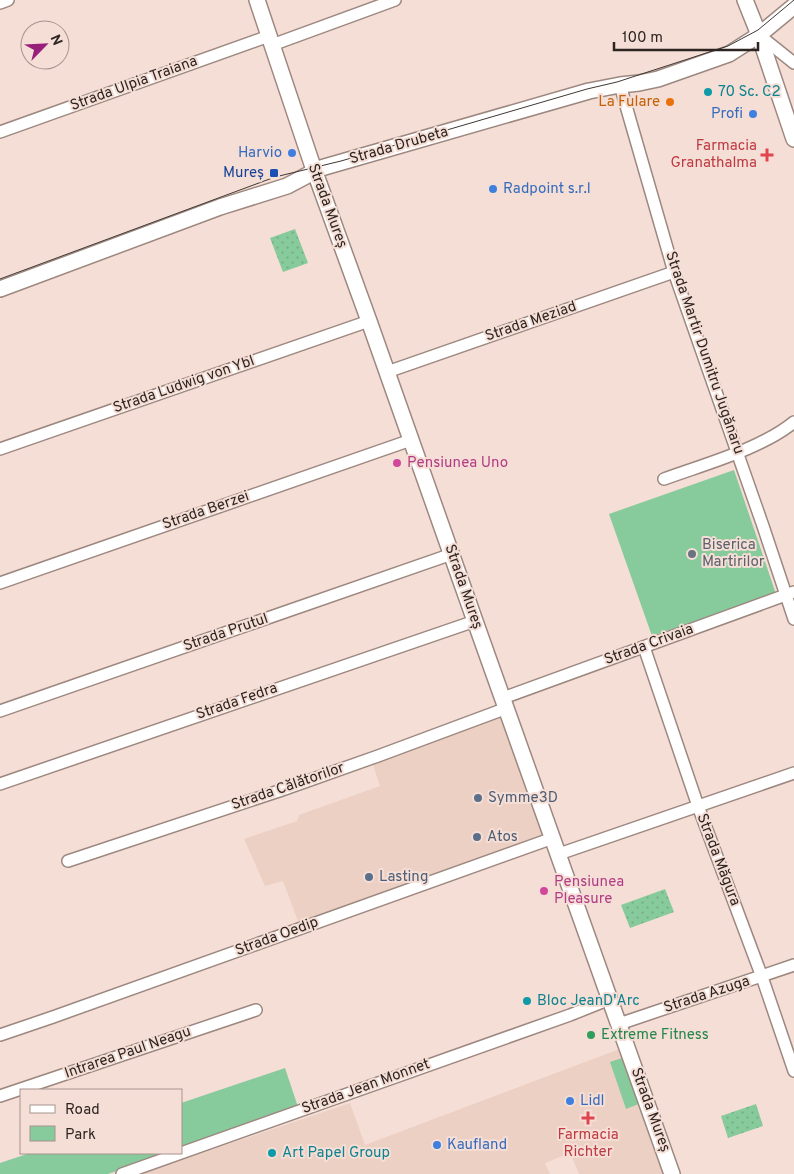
<svg xmlns="http://www.w3.org/2000/svg" width="794" height="1174" font-family="Overpass,sans-serif">
<style>
.built{fill:#edd0c4}
.green{fill:#87ca9b}
.park{fill:url(#park-dots)}
.lines{fill:none;stroke-linecap:round;stroke-linejoin:round}
.street-casing{stroke:#9d8880;stroke-width:14}
.secondary-casing{stroke:#9d8880;stroke-width:18}
.street{stroke:#fff;stroke-width:11}
.secondary{stroke:#fff;stroke-width:15}
.tram{stroke:#413834;stroke-width:1}
.culture-dot{fill:#0f9aa8;stroke:#f5ded5;stroke-width:2}
.food-dot{fill:#e8710a;stroke:#f5ded5;stroke-width:2}
.shop-dot{fill:#3f7fe0;stroke:#f5ded5;stroke-width:2}
.health-dot{fill:#e0444e;stroke:#f5ded5;stroke-width:2}
.transit-dot{fill:#1a4fb4;stroke:#f5ded5;stroke-width:2}
.hotel-dot{fill:#d1479c;stroke:#f5ded5;stroke-width:2}
.worship-dot{fill:#6b7280;stroke:#f5ded5;stroke-width:2}
.service-dot{fill:#5c6f8a;stroke:#f5ded5;stroke-width:2}
.leisure-dot{fill:#2e9e5b;stroke:#f5ded5;stroke-width:2}
.labels{text-anchor:middle;dominant-baseline:central;stroke-width:4;stroke-linejoin:round;paint-order:stroke}
.street-label{font-size:15px;fill:#2d2522;stroke:#f5ded5}
.culture-label{font-size:15px;fill:#0d838f;stroke:#f5ded5;text-anchor:start}
.food-label{font-size:15px;fill:#c56008;stroke:#f5ded5;text-anchor:end}
.shop-label{font-size:15px;fill:#366cbe;stroke:#f5ded5;text-anchor:start}
.health-label{font-size:15px;fill:#be3a42;stroke:#f5ded5;text-anchor:end}
.transit-label{font-size:15px;fill:#164399;stroke:#f5ded5;text-anchor:end}
.hotel-label{font-size:15px;fill:#b23c85;stroke:#f5ded5;text-anchor:start}
.worship-label{font-size:15px;fill:#5b616d;stroke:#f5ded5;text-anchor:start}
.service-label{font-size:15px;fill:#4e5e75;stroke:#f5ded5;text-anchor:start}
.leisure-label{font-size:15px;fill:#27864d;stroke:#f5ded5;text-anchor:start}
</style>
<defs>
<pattern id="park-dots" width="8" height="8" patternUnits="userSpaceOnUse" patternTransform="scale(1.25)"><rect width="8" height="8" fill="#87ca9b"/><path d="M2 2h.1M6 6h.1" fill="none" stroke="#75ad85" stroke-width="1.8" stroke-linecap="round"/></pattern>
</defs>
<rect width="100%" height="100%" fill="#f5ded5"/>
<g class="built">
<polygon points="507,714 549,834 299,924 283,881 265,886 244,839 297,821 299,815 380,786 372,762"/>
<polygon points="625,1047 671,1174 579,1174 570,1153 545,1163 550,1174 140,1174 350,1103 365,1145"/>
</g>
<g class="green">
<polygon points="734,470 776,594 652,636 609,514"/>
<polygon points="625,1057 641,1103 626,1109 610,1062"/>
<polygon points="285,1068 298,1107 181,1148 181,1103"/>
<polygon points="30,1153 168,1153 108,1174 0,1174 0,1163"/>
</g>
<g class="park">
<polygon points="295,229 308,263 283,272 270,238"/>
<polygon points="665,889 674,912 630,928 621,905"/>
<polygon points="756,1104 763,1126 728,1138 721,1116"/>
</g>
<g class="lines">
<g class="street-casing">
<g id="street">
<polyline points="0,3 8,0"/>
<polyline points="759,35 794,63"/>
<polyline points="272,45 395,0"/>
<polyline points="620,85 674,272 763,526 794,619"/>
<polyline points="0,132 269,36"/>
<polyline points="387,372 674,272"/>
<polyline points="0,449 369,321"/>
<path d="M 664,479 C 705,464 761,449 794,422"/>
<polyline points="0,583 411,440"/>
<polyline points="644,647 698,806 762,977 794,1071"/>
<polyline points="503,698 794,592"/>
<polyline points="0,711 452,554"/>
<polyline points="0,784 475,621"/>
<polyline points="559,854 794,773"/>
<polyline points="68,861 282,790 378,756 507,708"/>
<polyline points="619,1024 794,965"/>
<polyline points="0,1035 53,1017 553,838"/>
<polyline points="0,1096 256,1010"/>
<polyline points="122,1174 570,1015 610,999"/>
</g>
</g>
<g class="secondary-casing">
<g id="secondary">
<polyline points="257,0 312,164 369,321 475,621 672,1174"/>
<polyline points="745,0 759,35 794,139"/>
<polyline points="0,289 220,207 287,186 321,168 589,91 620,85 639,83 658,79 729,54 759,35 794,6"/>
</g>
</g>
<use href="#street" class="street"/>
<use href="#secondary" class="secondary"/>
<polyline class="tram" points="0,279 275,177 341,161 587,89 617,82 728,46 758,30 794,0"/>
</g>
<g class="culture-dot">
<circle cx="708" cy="92" r="5"/>
<circle cx="527" cy="1001" r="5"/>
<circle cx="272" cy="1153" r="5"/>
</g>
<circle class="food-dot" cx="670" cy="102" r="5"/>
<g class="shop-dot">
<circle cx="753" cy="114" r="5"/>
<circle cx="292" cy="153" r="5"/>
<circle cx="493" cy="189" r="5"/>
<circle cx="570" cy="1101" r="5"/>
<circle cx="437" cy="1145" r="5"/>
</g>
<g class="health-dot">
<path d="M764.5 147.5h5v5h5v5h-5v5h-5v-5h-5v-5h5z"/>
<path d="M585.5 1110.5h5v5h5v5h-5v5h-5v-5h-5v-5h5z"/>
</g>
<rect class="transit-dot" x="269" y="168" width="10" height="10" rx="2.5"/>
<g class="hotel-dot">
<circle cx="397" cy="463" r="5"/>
<circle cx="544" cy="891" r="5"/>
</g>
<circle class="worship-dot" cx="692" cy="554" r="5"/>
<g class="service-dot">
<circle cx="478" cy="798" r="5"/>
<circle cx="477" cy="837" r="5"/>
<circle cx="369" cy="877" r="5"/>
</g>
<circle class="leisure-dot" cx="591" cy="1035" r="5"/>
<g class="labels">
<g class="street-label">
<text transform="translate(134 84) rotate(-20)">Strada Ulpia Traiana</text>
<text transform="translate(399 146) rotate(-16)">Strada Drubeta</text>
<text transform="translate(327 206) rotate(70)">Strada Mureș</text>
<text transform="translate(531 322) rotate(-19)">Strada Meziad</text>
<text transform="translate(704 353) rotate(71)">Strada Martir Dumitru Jugănaru</text>
<text transform="translate(184 385) rotate(-19)">Strada Ludwig von Ybl</text>
<text transform="translate(206 511) rotate(-19)">Strada Berzei</text>
<text transform="translate(463 587) rotate(71)">Strada Mureș</text>
<text transform="translate(226 633) rotate(-19)">Strada Prutul</text>
<text transform="translate(649 645) rotate(-20)">Strada Crivaia</text>
<text transform="translate(237 702) rotate(-19)">Strada Fedra</text>
<text transform="translate(288 787) rotate(-19)">Strada Călătorilor</text>
<text transform="translate(718 860) rotate(69)">Strada Măgura</text>
<text transform="translate(277 937) rotate(-20)">Strada Oedip</text>
<text transform="translate(707 995) rotate(-18)">Strada Azuga</text>
<text transform="translate(128 1053) rotate(-19)">Intrarea Paul Neagu</text>
<text transform="translate(366 1087) rotate(-20)">Strada Jean Monnet</text>
<text transform="translate(650 1110) rotate(70)">Strada Mureș</text>
</g>
<g class="culture-label">
<text x="718" y="92">70 Sc. C2</text>
<text x="537" y="1001">Bloc JeanD'Arc</text>
<text x="282" y="1153">Art Papel Group</text>
</g>
<g class="food-label">
<text x="660" y="102">La Fulare</text>
</g>
<g class="shop-label">
<text x="743" y="114" text-anchor="end">Profi</text>
<text x="282" y="153" text-anchor="end">Harvio</text>
<text x="503" y="189">Radpoint s.r.l</text>
<text x="580" y="1101">Lidl</text>
<text x="447" y="1145">Kaufland</text>
</g>
<g class="health-label">
<text x="757" y="146">Farmacia<tspan x="757" dy="17">Granathalma</tspan></text>
<text x="588" y="1135" text-anchor="middle">Farmacia<tspan x="588" dy="17">Richter</tspan></text>
</g>
<g class="transit-label">
<text x="264" y="173">Mureș</text>
</g>
<g class="hotel-label">
<text x="407" y="463">Pensiunea Uno</text>
<text x="554" y="882">Pensiunea<tspan x="554" dy="17">Pleasure</tspan></text>
</g>
<g class="worship-label">
<text x="702" y="545">Biserica<tspan x="702" dy="17">Martirilor</tspan></text>
</g>
<g class="service-label">
<text x="488" y="798">Symme3D</text>
<text x="487" y="837">Atos</text>
<text x="379" y="877">Lasting</text>
</g>
<g class="leisure-label">
<text x="601" y="1035">Extreme Fitness</text>
</g>
</g>
<rect x="20" y="1089" width="162" height="65" fill="#f5ded5" stroke="#a5948d"/>
<rect x="30" y="1105" width="25" height="8" fill="#ffffff" stroke="#a5948d"/>
<text x="65" y="1114" font-size="15" fill="#2d2522">Road</text>
<rect x="30" y="1126" width="25" height="15" fill="#87ca9b" stroke="#a5948d"/>
<text x="65" y="1139" font-size="15" fill="#2d2522">Park</text>
<g transform="translate(45 45) rotate(66)"><circle r="24" fill="#f5ded5" stroke="#a5948d"/>
<path d="M0-4L9 19L0 12L-9 19Z" fill="#98207b"/>
<text y="-8" font-size="14" font-weight="bold" text-anchor="middle" fill="#2d2522">N</text>
</g>
<path d="M614 42v8h144v-8" fill="none" stroke="#2d2522" stroke-width="2.5"/>
<text x="622" y="42" font-size="15" fill="#2d2522" stroke="#f5ded5" stroke-width="4" paint-order="stroke">100 m</text>
</svg>
